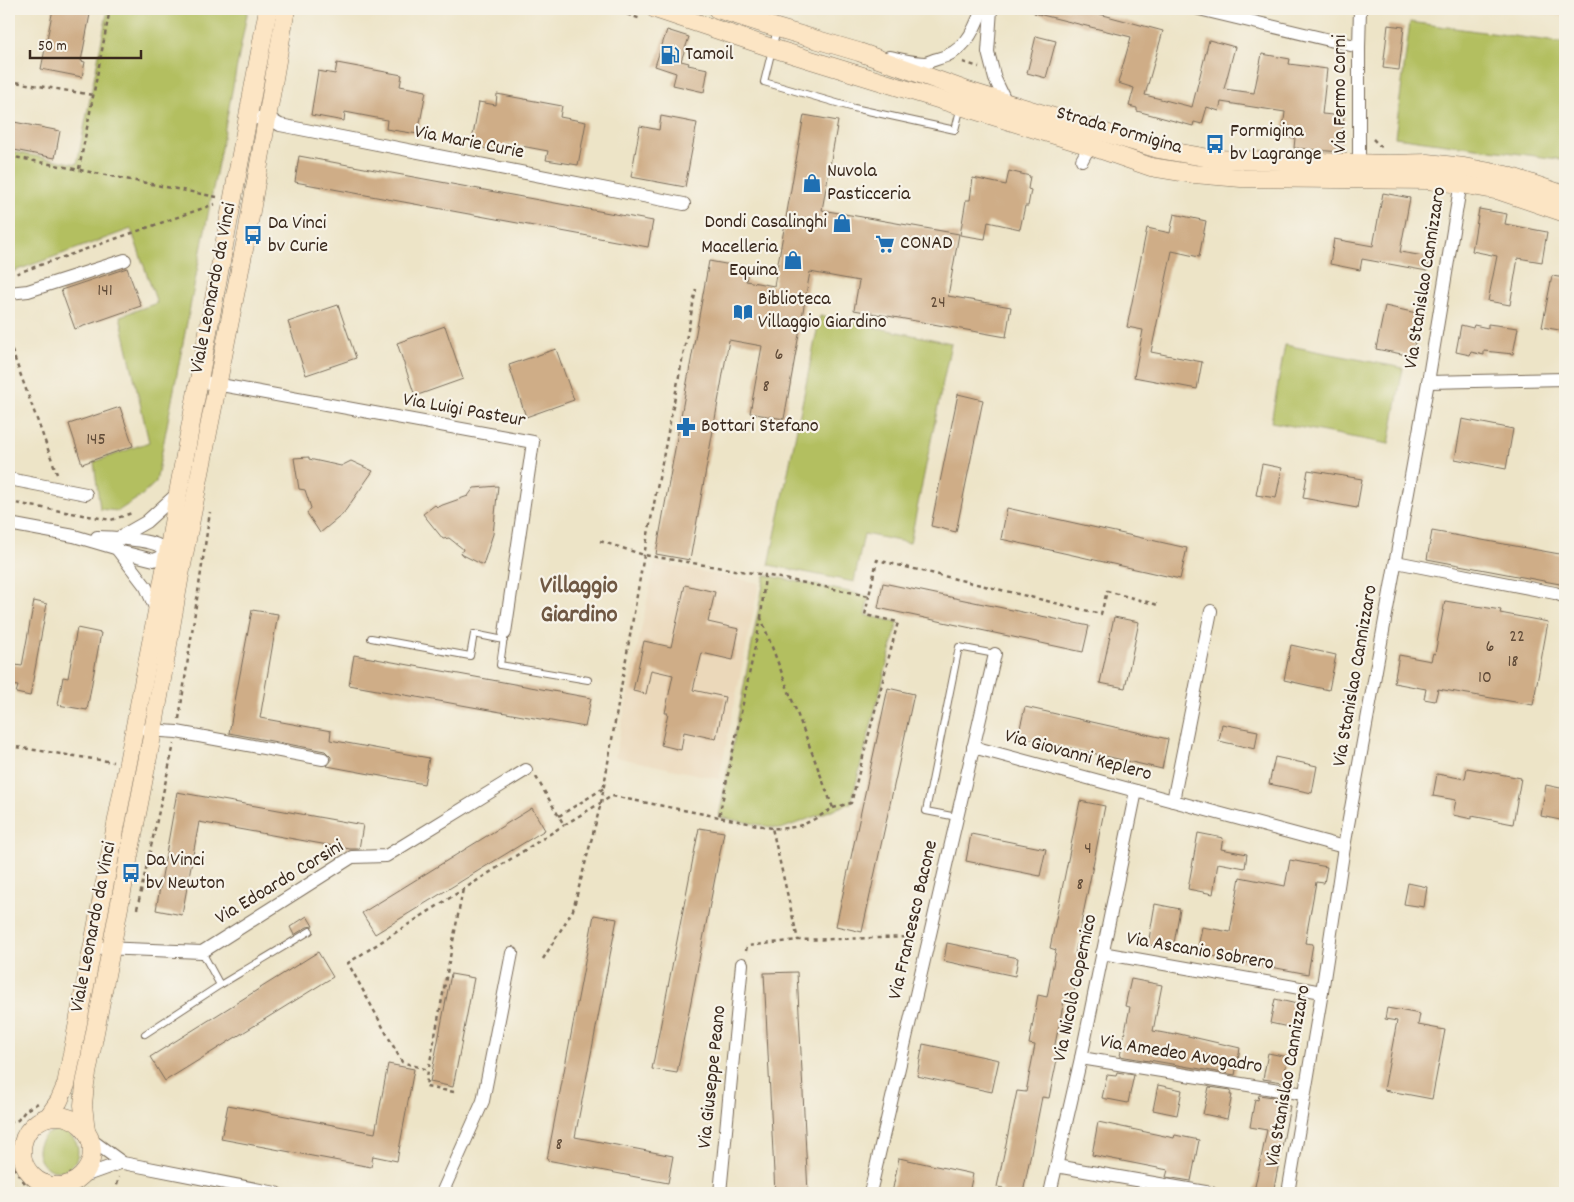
<svg xmlns="http://www.w3.org/2000/svg" width="1574" height="1202" font-family="Dekko,sans-serif">
<style>
.built{fill:#ebd8ba}
.green{fill:#b3bf61;stroke:#777440}
.building{fill:#cfad87}
.lines{fill:none;stroke-linecap:round;stroke-linejoin:round}
.lane-casing{stroke:#796b59;stroke-width:8}
.street-casing{stroke:#796b59;stroke-width:14}
.secondary-casing{stroke:#796b59;stroke-width:19}
.path{stroke:#796b59;stroke-width:2.5;stroke-dasharray:4 4;stroke-linecap:butt}
.lane{stroke:#fff;stroke-width:6}
.street{stroke:#fff;stroke-width:12}
.secondary{stroke:#fce5c4;stroke-width:18}
.labels{text-anchor:middle;dominant-baseline:central;stroke-width:4.5;stroke-linejoin:round;paint-order:stroke}
.number-label{font-size:18px;fill:#604b38}
.poi-label{font-size:20px;fill:#3b2a1e;stroke:#f7f3e8;text-anchor:start}
.street-label{font-size:20px;fill:#3b2a1e;stroke:#f7f3e8}
.district-label{font-size:25px;font-weight:bold;fill:#6f5843;stroke:#f7f3e8}
</style>
<rect width="100%" height="100%" fill="#f7f3e8"/>
<filter id="ink" filterUnits="userSpaceOnUse"><feTurbulence type="fractalNoise" baseFrequency=".02" numOctaves="2"/><feDisplacementMap in="SourceGraphic" scale="10" xChannelSelector="R" yChannelSelector="G"/><feConvolveMatrix kernelMatrix="1 2 1 2 8 2 1 2 1" color-interpolation-filters="sRGB"/></filter>
<filter id="wash" filterUnits="userSpaceOnUse"><feTurbulence type="fractalNoise" baseFrequency=".0096" numOctaves="4" result="noise"/><feDisplacementMap in="SourceGraphic" scale="20" xChannelSelector="R" yChannelSelector="G"/><feGaussianBlur stdDeviation="1.12" result="paint"/><feColorMatrix in="noise" values="0 0 0 0 0 0 0 0 0 0 0 0 0 0 0 0 0 1.4 0 .05"/><feComposite in="paint" operator="in"/></filter>
<g filter="url(#wash)">
<rect width="100%" height="100%" fill="#ede4c7"/>
<g class="built">
<polygon points="1506,9 1565,9 1565,17 1519,11"/>
<polygon points="655,562 759,583 719,779 615,757"/>
</g>
<g class="green">
<polygon points="108,9 248,9 156,482 141,496 118,511 100,509 94,462 149,442 120,316 157,303 131,229 9,273 9,151 77,164"/>
<polygon points="1410,22 1565,43 1565,160 1395,137"/>
<polygon points="820,316 951,343 910,543 864,534 854,582 769,565"/>
<polygon points="1285,345 1403,368 1389,444 1271,422"/>
<polygon points="765,575 869,596 865,615 898,622 851,803 781,829 719,817"/>
<circle cx="58" cy="1151" r="20"/>
</g>
<g id="blocks">
<g class="building">
<polygon points="53,9 91,9 81,61 85,62 82,77 41,69"/>
<polygon points="1035,9 1081,9 1163,31 1145,95 1192,107 1209,40 1235,47 1224,89 1254,93 1262,54 1290,59 1289,64 1327,69 1322,114 1344,116 1340,152 1294,148 1295,138 1282,137 1285,112 1221,102 1219,111 1207,107 1202,124 1194,122 1193,126 1137,111 1137,108 1129,106 1134,88 1118,83 1131,37 1034,13"/>
<polygon points="1388,25 1404,27 1399,70 1383,68"/>
<polygon points="667,30 689,37 681,61 689,63 688,65 708,69 704,92 673,85 676,73 655,66"/>
<polygon points="1036,36 1056,41 1046,78 1027,73"/>
<polygon points="337,63 402,75 400,86 426,91 418,134 386,129 387,120 345,112 344,121 311,115 318,71 335,74"/>
<polygon points="497,94 562,106 560,117 586,122 578,165 546,160 548,151 505,143 504,152 471,146 479,102 496,105"/>
<polygon points="804,115 838,121 822,210 959,234 948,296 1011,307 1006,337 854,310 859,281 810,272 784,419 750,413 762,346 729,340 690,560 656,554 709,261 742,267 742,270 748,271 746,281 774,286"/>
<polygon points="661,116 697,123 685,187 631,177 640,126 659,130"/>
<polygon points="9,121 60,131 55,158 9,149"/>
<polygon points="299,156 653,221 648,247 295,182"/>
<polygon points="1009,171 1030,176 1028,189 1031,190 1028,206 1025,206 1020,229 988,222 985,239 960,235 966,200 970,200 973,178 1006,185"/>
<polygon points="1383,193 1410,198 1400,252 1430,257 1427,271 1362,259 1360,270 1330,264 1334,239 1373,246"/>
<polygon points="1479,209 1507,214 1505,224 1547,232 1542,262 1518,258 1510,305 1488,301 1497,256 1472,251"/>
<polygon points="1174,214 1206,221 1199,257 1172,251 1151,352 1202,362 1197,389 1134,377 1143,330 1127,327 1147,228 1170,233"/>
<polygon points="127,268 141,306 75,329 61,290"/>
<polygon points="1552,276 1565,278 1565,331 1542,327"/>
<polygon points="338,305 356,358 306,375 288,322"/>
<polygon points="1385,306 1421,314 1412,356 1376,349"/>
<polygon points="1488,324 1518,328 1513,354 1484,351 1484,355 1471,352 1470,355 1456,352 1461,325 1473,328 1474,325 1488,328"/>
<polygon points="445,326 463,379 415,396 397,343"/>
<polygon points="556,349 574,400 526,417 509,365"/>
<polygon points="958,394 983,400 956,532 931,526"/>
<polygon points="120,407 133,446 82,464 69,424"/>
<polygon points="1462,419 1513,429 1506,469 1455,459"/>
<polygon points="309,457 309,459 341,466 351,461 373,471 343,514 320,533 307,513 311,508 305,490 299,489 294,458"/>
<polygon points="1262,464 1282,468 1276,498 1256,495"/>
<polygon points="1308,470 1362,479 1357,508 1303,498"/>
<polygon points="498,486 493,534 483,565 461,554 463,549 449,538 443,539 423,514 435,505 437,507 468,496 474,488"/>
<polygon points="1007,508 1187,548 1180,579 1001,539"/>
<polygon points="1432,531 1565,555 1565,585 1427,559"/>
<polygon points="883,583 1089,626 1083,652 878,608"/>
<polygon points="685,585 715,592 708,622 739,629 733,660 702,653 693,690 725,697 716,739 684,732 681,750 661,745 668,713 665,713 673,675 651,670 646,694 633,691 644,641 671,647"/>
<polygon points="34,601 47,604 30,696 16,693 18,686 9,685 9,664 22,666"/>
<polygon points="1445,601 1501,610 1500,613 1548,622 1533,705 1438,689 1435,701 1424,699 1426,689 1394,683 1399,655 1431,661 1433,653 1435,654"/>
<polygon points="252,610 278,614 260,718 331,731 330,740 429,758 424,784 327,766 331,761 331,757 325,751 229,733"/>
<polygon points="1114,617 1139,622 1125,688 1100,683"/>
<polygon points="77,628 101,633 87,710 58,705 63,677 68,678"/>
<polygon points="1291,645 1336,655 1329,690 1284,680"/>
<polygon points="354,655 591,698 585,727 349,685"/>
<polygon points="888,688 914,694 862,932 836,926"/>
<polygon points="1025,707 1168,739 1162,769 1018,736"/>
<polygon points="1222,724 1258,731 1255,749 1219,741"/>
<polygon points="1275,757 1317,766 1312,793 1269,784"/>
<polygon points="1467,768 1521,778 1513,824 1472,816 1472,819 1453,815 1456,800 1433,796 1437,774 1465,779"/>
<polygon points="1546,785 1565,789 1565,821 1541,816"/>
<polygon points="177,792 363,825 359,849 350,849 199,822 182,915 156,910"/>
<polygon points="1080,801 1105,806 1075,954 1081,955 1072,1002 1064,1001 1054,1049 1059,1050 1049,1098 1042,1097 1023,1193 1002,1193 1003,1188 997,1187 1017,1091 1026,1092 1035,1045 1029,1044 1038,995 1047,997 1056,950 1050,948"/>
<polygon points="532,808 545,830 375,934 362,913"/>
<polygon points="699,828 724,832 677,1073 652,1069"/>
<polygon points="1198,833 1223,838 1221,849 1247,854 1245,868 1218,863 1213,894 1188,889"/>
<polygon points="971,834 1046,849 1040,876 966,861"/>
<polygon points="1290,860 1327,867 1324,883 1316,882 1305,943 1313,944 1308,974 1197,953 1202,927 1230,932 1240,877 1285,886"/>
<polygon points="1408,883 1427,887 1424,907 1404,904"/>
<polygon points="1155,904 1180,909 1173,949 1148,945"/>
<polygon points="594,915 617,919 575,1137 673,1156 668,1183 547,1160"/>
<polygon points="307,916 313,926 307,927 294,935 290,927"/>
<polygon points="947,943 1018,958 1015,976 944,961"/>
<polygon points="318,952 333,977 165,1081 150,1057"/>
<polygon points="797,972 808,1193 775,1193 764,973"/>
<polygon points="451,974 474,978 453,1087 430,1082"/>
<polygon points="1131,979 1162,985 1153,1031 1175,1035 1175,1033 1240,1048 1235,1075 1149,1060 1149,1061 1120,1056 1130,1007 1125,1006"/>
<polygon points="1275,999 1297,1004 1293,1028 1270,1023"/>
<polygon points="1387,1008 1420,1014 1418,1025 1445,1030 1432,1099 1384,1090 1397,1021 1385,1019"/>
<polygon points="923,1044 999,1060 992,1092 917,1076"/>
<polygon points="1268,1053 1288,1057 1283,1082 1263,1079"/>
<polygon points="388,1064 414,1069 397,1161 373,1156 371,1167 221,1139 228,1105 375,1133"/>
<polygon points="1117,1072 1134,1075 1128,1103 1102,1098 1107,1075 1116,1076"/>
<polygon points="1158,1085 1182,1090 1177,1115 1153,1110"/>
<polygon points="1209,1087 1231,1090 1230,1095 1232,1095 1227,1119 1203,1114"/>
<polygon points="1259,1095 1280,1098 1279,1104 1290,1106 1273,1193 1254,1191 1267,1130 1250,1127 1255,1099 1258,1100"/>
<polygon points="1098,1122 1174,1138 1175,1135 1199,1140 1191,1181 1166,1177 1168,1170 1092,1155"/>
<polygon points="899,1158 973,1174 969,1193 892,1193"/>
</g>
</g>
</g>
<g filter="url(#ink)">
<use href="#blocks" fill-opacity="0" stroke="#796b59" stroke-width="1"/>
<g class="lines">
<g class="lane-casing">
<g id="lane">
<polyline points="777,29 764,82 854,108 955,130 961,106"/>
<polyline points="504,637 500,665 588,680"/>
<polyline points="371,638 470,656 474,634 504,640"/>
<polyline points="957,817 926,811 959,647 995,654"/>
<polyline points="202,952 220,985"/>
<polyline points="145,1034 220,985 310,931"/>
</g>
</g>
<g class="street-casing">
<g id="street">
<polyline points="991,9 988,52 995,79 1006,102"/>
<polyline points="1199,9 1359,47"/>
<path d="M 889,57 C 900,59 915,63 925,63 C 929,62 933,60 937,59 C 964,52 973,34 982,9"/>
<polyline points="248,119 267,117 280,125 684,204"/>
<polyline points="1082,160 1093,140"/>
<polyline points="1359,170 1359,47 1360,9"/>
<polyline points="9,293 28,291 125,260"/>
<polyline points="199,381 533,442 505,633"/>
<polyline points="1428,382 1565,379"/>
<polyline points="9,479 86,494"/>
<polyline points="9,524 74,536 115,548 122,552 154,560 168,554"/>
<path d="M 97,537 C 108,537 151,540 159,546 C 164,549 168,555 171,560"/>
<polyline points="118,538 146,522 178,493"/>
<polyline points="117,549 146,587 157,612"/>
<polyline points="1396,562 1555,593 1565,597"/>
<polyline points="147,730 177,732 323,759"/>
<polyline points="973,747 1344,847"/>
<polyline points="1173,801 1211,611"/>
<polyline points="102,948 202,952 352,857 386,856 526,770"/>
<polyline points="1102,953 1322,992"/>
<polyline points="1081,1058 1304,1094"/>
<polyline points="90,1139 123,1163 276,1193"/>
<polyline points="1056,1166 1211,1193"/>
<polyline points="81,1177 120,1163"/>
<polyline points="442,1193 483,1101 512,953"/>
<polyline points="720,1193 742,964"/>
<polyline points="870,1193 995,654"/>
<polyline points="1050,1193 1081,1058 1136,791"/>
<polyline points="1288,1193 1322,992 1344,847 1428,382 1462,176"/>
</g>
</g>
<g class="secondary-casing">
<g id="secondary">
<polyline points="655,9 772,48 1090,146 1151,167 1194,174 1241,178 1427,180 1461,184 1500,191 1565,213"/>
<polyline points="717,9 777,28 859,52 965,90 1158,149 1215,159 1244,160 1389,164 1428,163 1464,167 1506,175 1565,195"/>
<circle cx="57" cy="1151" r="35"/>
<polyline points="48,1117 59,1101 66,1085 168,554 178,493 268,9"/>
<polyline points="86,1131 83,1105 85,1084 153,731 180,575 247,234 286,9"/>
</g>
</g>
<g class="path">
<polyline points="612,9 641,19"/>
<polyline points="963,62 979,67"/>
<polyline points="9,81 93,95"/>
<polyline points="1373,139 1381,147"/>
<polyline points="9,156 217,197"/>
<polyline points="79,169 110,9"/>
<polyline points="9,276 215,204"/>
<polyline points="9,343 57,474"/>
<polyline points="9,502 111,520 132,513"/>
<polyline points="600,541 644,555 765,575"/>
<polyline points="761,618 765,575 869,596 877,560 1101,614 1107,591 1158,605"/>
<polyline points="179,719 210,512"/>
<polyline points="9,746 113,762"/>
<polyline points="536,777 564,825 612,796 719,817"/>
<polyline points="833,808 851,803 898,622 865,615 869,596"/>
<polyline points="559,816 604,788"/>
<path d="M 772,828 L 719,817 L 761,618 L 833,808 C 810,822 799,830 772,828 L 798,940 L 915,937"/>
<polyline points="137,909 174,744"/>
<polyline points="746,951 747,946 798,940"/>
<polyline points="543,959 573,910 601,803 644,555 696,289"/>
<polyline points="429,1067 463,889"/>
<polyline points="454,1092 426,1087 428,1070 402,1062 348,963 564,825"/>
<polyline points="9,1123 18,1120 26,1110 38,1103"/>
<path d="M 9,1160 C 15,1171 25,1182 31,1193"/>
<polyline points="86,1193 87,1190 97,1190 117,1193"/>
<polyline points="115,1193 119,1177"/>
</g>
<use href="#lane" class="lane"/>
<use href="#street" class="street"/>
<use href="#secondary" class="secondary"/>
</g>
</g>
<defs>
<g id="fuel-bare" transform="scale(1.5)"><path d="M-5.5-6h7V0h2V4h1.3V-2.5L3-4.5l.8-.8L6-3V5H2.5V1h-1V6h-7ZM-4.2-4.7v3.2H.2V-4.7Z" fill="#1f6fb2" stroke="#f7f3e8" stroke-width="2.5" paint-order="stroke"/></g>
<g id="bus-bare" transform="scale(1.5)"><path d="M-5-6H5V4H4V6H2V4H-2V6H-4V4H-5ZM-3.5-4V0h7V-4ZM-3.5 1.2v1.5H-2V1.2ZM2 1.2v1.5H3.5V1.2Z" fill="#1f6fb2" stroke="#f7f3e8" stroke-width="2.5" paint-order="stroke"/></g>
<g id="shop-bare" transform="scale(1.5)"><path d="M-5-2.5h2.3a2.7 3.5 0 0 1 5.4 0H5L5.5 6h-11ZM-1.5-2.5h3a1.5 2.3 0 0 0-3 0Z" fill="#1f6fb2" stroke="#f7f3e8" stroke-width="2.5" paint-order="stroke"/></g>
<g id="supermarket-bare" transform="scale(1.5)"><path d="M-6-5.5h2.5l.6 2H6L4.5 2H-2.5L-4.4-4H-6ZM-1.5 3.2a1.3 1.3 0 1 0 .1 0ZM3 3.2a1.3 1.3 0 1 0 .1 0Z" fill="#1f6fb2" stroke="#f7f3e8" stroke-width="2.5" paint-order="stroke"/></g>
<g id="library-bare" transform="scale(1.5)"><path d="M-6-4Q-3-5.5-.7-3.5V5Q-3 3-6 4ZM6-4Q3-5.5 .7-3.5V5Q3 3 6 4Z" fill="#1f6fb2" stroke="#f7f3e8" stroke-width="2.5" paint-order="stroke"/></g>
<g id="pharmacy-bare" transform="scale(1.5)"><path d="M-2-6h4v4h4v4h-4v4h-4v-4h-4v-4h4Z" fill="#1f6fb2" stroke="#f7f3e8" stroke-width="2.5" paint-order="stroke"/></g>
</defs>
<g fill-rule="evenodd">
<use href="#fuel-bare" x="670" y="55"/>
<use href="#bus-bare" x="1215" y="144"/>
<use href="#shop-bare" x="812" y="183"/>
<use href="#shop-bare" x="842" y="223"/>
<use href="#bus-bare" x="253" y="235"/>
<use href="#supermarket-bare" x="885" y="244"/>
<use href="#shop-bare" x="793" y="260"/>
<use href="#library-bare" x="743" y="312"/>
<use href="#pharmacy-bare" x="686" y="427"/>
<use href="#bus-bare" x="131" y="873"/>
</g>
<g class="labels">
<g class="number-label">
<text x="105" y="291">141</text>
<text x="938" y="303">24</text>
<text x="779" y="355">6</text>
<text x="766" y="387">8</text>
<text x="96" y="440">145</text>
<text x="1517" y="637">22</text>
<text x="1490" y="647">6</text>
<text x="1513" y="662">18</text>
<text x="1485" y="678">10</text>
<text x="1088" y="849">4</text>
<text x="1080" y="885">8</text>
<text x="559" y="1145">8</text>
</g>
<g class="poi-label">
<text x="685" y="55">Tamoil</text>
<text x="1230" y="132">Formigina<tspan x="1230" dy="23">bv Lagrange</tspan></text>
<text x="827" y="172">Nuvola<tspan x="827" dy="23">Pasticceria</tspan></text>
<text x="827" y="223" text-anchor="end">Dondi Casalinghi</text>
<text x="268" y="224">Da Vinci<tspan x="268" dy="23">bv Curie</tspan></text>
<text x="900" y="244">CONAD</text>
<text x="778" y="248" text-anchor="end">Macelleria<tspan x="778" dy="23">Equina</tspan></text>
<text x="758" y="300">Biblioteca<tspan x="758" dy="23">Villaggio Giardino</tspan></text>
<text x="701" y="427">Bottari Stefano</text>
<text x="146" y="861">Da Vinci<tspan x="146" dy="23">bv Newton</tspan></text>
</g>
<g class="street-label">
<text transform="translate(1341 94) rotate(-90)">Via Fermo Corni</text>
<text transform="translate(1119 131) rotate(16)">Strada Formigina</text>
<text transform="translate(469 143) rotate(11)">Via Marie Curie</text>
<text transform="translate(1426 278) rotate(-81)">Via Stanislao Cannizzaro</text>
<text transform="translate(214 288) rotate(-79)">Viale Leonardo da Vinci</text>
<text transform="translate(464 411) rotate(10)">Via Luigi Pasteur</text>
<text transform="translate(1356 676) rotate(-80)">Via Stanislao Cannizzaro</text>
<text transform="translate(1078 756) rotate(15)">Via Giovanni Keplero</text>
<text transform="translate(280 883) rotate(-31)">Via Edoardo Corsini</text>
<text transform="translate(914 920) rotate(-77)">Via Francesco Bacone</text>
<text transform="translate(94 927) rotate(-79)">Viale Leonardo da Vinci</text>
<text transform="translate(1200 952) rotate(10)">Via Ascanio Sobrero</text>
<text transform="translate(1076 988) rotate(-78)">Via Nicolò Copernico</text>
<text transform="translate(1181 1055) rotate(9)">Via Amedeo Avogadro</text>
<text transform="translate(1289 1076) rotate(-80)">Via Stanislao Cannizzaro</text>
<text transform="translate(713 1077) rotate(-84)">Via Giuseppe Peano</text>
</g>
<g class="district-label">
<text x="579" y="587">Villaggio<tspan x="579" dy="29">Giardino</tspan></text>
</g>
</g>
<rect width="1574" height="1202" fill="none" stroke="#f7f3e8" stroke-width="30"/>
<path d="M30 50v8h111v-8" fill="none" stroke="#3b2a1e" stroke-width="2.5"/>
<text x="38" y="50" font-size="15" fill="#3b2a1e" stroke="#f7f3e8" stroke-width="4" paint-order="stroke">50 m</text>
</svg>
